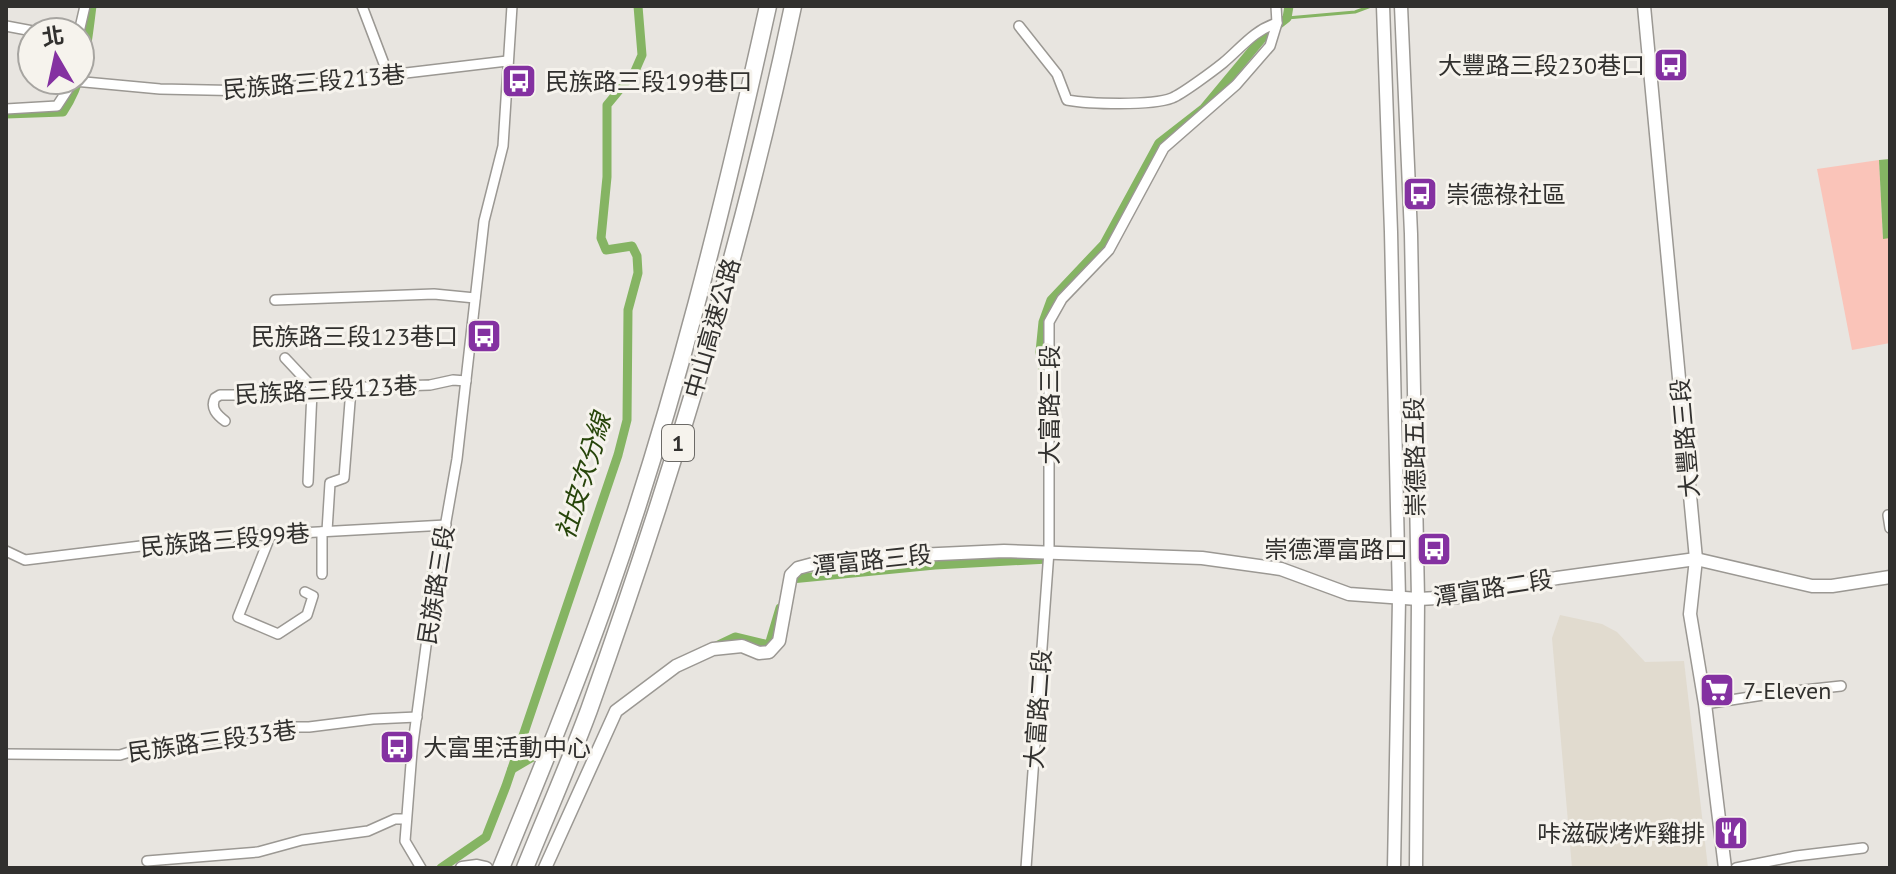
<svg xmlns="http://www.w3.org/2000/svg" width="1896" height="874" font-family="'PT Sans','Noto Sans TC',sans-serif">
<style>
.built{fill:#e1dbcf}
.green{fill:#fac4b9}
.water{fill:#85b463}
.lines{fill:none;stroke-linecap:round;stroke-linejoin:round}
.stream{stroke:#85b463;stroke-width:3}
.canal{stroke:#85b463;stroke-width:9}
.street-casing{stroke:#9b9893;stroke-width:12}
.secondary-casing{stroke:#9b9893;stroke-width:15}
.highway-casing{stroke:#9b9893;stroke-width:19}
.street{stroke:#fff;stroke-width:9}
.secondary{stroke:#fff;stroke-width:12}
.highway{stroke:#fff;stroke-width:16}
.labels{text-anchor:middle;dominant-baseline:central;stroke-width:6;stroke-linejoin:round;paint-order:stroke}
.shield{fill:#f6f3ed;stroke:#6c6a67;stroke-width:2}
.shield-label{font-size:22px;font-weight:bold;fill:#31302e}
.poi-label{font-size:24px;fill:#31302e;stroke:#f6f3ed;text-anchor:end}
.street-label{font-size:24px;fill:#31302e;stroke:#f6f3ed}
.water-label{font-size:26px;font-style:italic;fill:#27450a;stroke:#f6f3ed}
</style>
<rect width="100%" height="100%" fill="#e8e5e0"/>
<polygon class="built" points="1560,615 1602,624 1617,632 1645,662 1684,661 1708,868 1572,868 1552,638"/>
<polygon class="green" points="1879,160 1883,238 1890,238 1890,343 1852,350 1817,169"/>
<polygon class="water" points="1890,159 1890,238 1883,239 1879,160"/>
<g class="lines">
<polyline class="stream" points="1287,18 1355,12 1371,6"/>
<g class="canal">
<path d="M 6,114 L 63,112 C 85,79 87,44 92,6"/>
<polyline points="1046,387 1040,352 1043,322 1051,300 1104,244 1159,143 1204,108 1264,36 1287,18 1289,6"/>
<polyline points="789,583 791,579 935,565 1048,559 1048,553"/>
<polyline points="427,596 435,558"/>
<polyline points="714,647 735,637 769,645 780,608"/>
<polyline points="512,769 536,755"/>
<polyline points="441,868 486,837 506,786 618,455 627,420 628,310 638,273 637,256 632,246 606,250 601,238 607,177 607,105 635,71 642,55 638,6"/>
</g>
<g class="street-casing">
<g id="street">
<polyline points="362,6 389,77"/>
<polyline points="6,26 38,32"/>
<path d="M 1019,26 L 1057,74 L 1067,100 C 1088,104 1152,106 1172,98 C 1182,94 1213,71 1223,63 C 1241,48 1254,30 1277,23"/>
<polyline points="79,32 85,6"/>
<polyline points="74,81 160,89 254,91 507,61"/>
<polyline points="6,109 57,106 74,80"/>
<polyline points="275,300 434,294 475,298"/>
<polyline points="285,358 316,391"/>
<path d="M 225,421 C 217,415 210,408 215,398 L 220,395 L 280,395 L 339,388 L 430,385 L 453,380 L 466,381"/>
<polyline points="308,482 312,391"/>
<polyline points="1888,515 1890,528"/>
<polyline points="327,531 330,483 344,478 351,389"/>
<polyline points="322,532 322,574"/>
<polyline points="271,534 238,617 278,634 307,615 313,596 305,592"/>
<polyline points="6,551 25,560 207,538 446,525"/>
<polyline points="1705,704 1776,693 1841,686"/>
<polyline points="6,754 120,755 139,749 196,743 275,727 309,727 373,719 417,717"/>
<polyline points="147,861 258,852 302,840 368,831 395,819 405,819"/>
<polyline points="421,868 405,841 412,751 432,601 457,459 484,221 503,146 512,6"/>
<polyline points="1026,868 1049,551 1049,322 1062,299 1109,250 1164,148 1236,85 1270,46 1277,23 1276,6"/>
<polyline points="1736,868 1796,856 1863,848"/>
</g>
</g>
<g class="secondary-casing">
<g id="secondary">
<polyline points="1383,6 1391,232 1399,599 1394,868"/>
<polyline points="1401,6 1411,234 1418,599 1416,868"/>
<polyline points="1644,6 1696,559 1690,614 1705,704 1725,868"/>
<polyline points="462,868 477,866 486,868"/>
<polyline points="545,868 616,711 676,666 713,649 742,646 759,653 769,652 779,641 791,575 798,568 813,564 917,555 1004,551 1202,558 1281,569 1349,594 1418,599 1458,597 1557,578 1696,559 1812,586 1832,586 1890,577"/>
</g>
</g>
<g class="highway-casing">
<g id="highway">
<path d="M 501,868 C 538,778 575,688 607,597 C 675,404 724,205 768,6"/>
<path d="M 525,868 C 546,816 569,764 589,710 C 671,480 743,245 793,6"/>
</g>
</g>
<use href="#street" class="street"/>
<use href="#secondary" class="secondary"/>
<use href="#highway" class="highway"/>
</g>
<defs>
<g id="bus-square" transform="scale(1.8)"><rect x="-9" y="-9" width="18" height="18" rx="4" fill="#8431a1" stroke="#f6f3ed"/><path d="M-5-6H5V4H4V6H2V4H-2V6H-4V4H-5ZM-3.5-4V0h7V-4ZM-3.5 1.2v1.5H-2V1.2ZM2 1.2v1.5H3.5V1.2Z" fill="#fff"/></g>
<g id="supermarket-square" transform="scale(1.8)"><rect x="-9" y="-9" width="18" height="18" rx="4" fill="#8431a1" stroke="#f6f3ed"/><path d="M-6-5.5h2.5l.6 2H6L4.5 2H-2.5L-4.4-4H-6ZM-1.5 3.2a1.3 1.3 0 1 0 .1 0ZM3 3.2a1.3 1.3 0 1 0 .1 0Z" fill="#fff"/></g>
<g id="restaurant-square" transform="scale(1.8)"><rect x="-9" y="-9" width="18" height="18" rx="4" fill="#8431a1" stroke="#f6f3ed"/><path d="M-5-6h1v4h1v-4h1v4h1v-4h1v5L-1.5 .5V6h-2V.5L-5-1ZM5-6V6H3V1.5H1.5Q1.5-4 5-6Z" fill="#fff"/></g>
</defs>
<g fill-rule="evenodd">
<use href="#bus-square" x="1671" y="65"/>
<use href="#bus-square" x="519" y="81"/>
<use href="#bus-square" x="1420" y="194"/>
<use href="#bus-square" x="484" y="336"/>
<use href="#bus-square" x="1434" y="549"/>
<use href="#supermarket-square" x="1717" y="690"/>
<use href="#bus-square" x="397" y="747"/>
<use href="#restaurant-square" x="1731" y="833"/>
</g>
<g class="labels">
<rect class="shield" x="662" y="425" width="32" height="36" rx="6"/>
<g class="shield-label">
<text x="678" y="443">1</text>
</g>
<g class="poi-label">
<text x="1645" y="65">大豐路三段230巷口</text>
<text x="545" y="81" text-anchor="start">民族路三段199巷口</text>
<text x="1446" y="194" text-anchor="start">崇德祿社區</text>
<text x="458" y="336">民族路三段123巷口</text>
<text x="1408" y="549">崇德潭富路口</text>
<text x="1743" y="690" text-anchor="start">7-Eleven</text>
<text x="423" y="747" text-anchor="start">大富里活動中心</text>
<text x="1705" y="833">咔滋碳烤炸雞排</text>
</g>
<g class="street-label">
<text transform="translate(314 82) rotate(-5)">民族路三段213巷</text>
<text transform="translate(712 328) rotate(-74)">中山高速公路</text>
<text transform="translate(326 390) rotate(-3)">民族路三段123巷</text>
<text transform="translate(1049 405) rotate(-90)">大富路三段</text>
<text transform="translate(1685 438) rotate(-95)">大豐路三段</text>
<text transform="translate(1415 457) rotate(-91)">崇德路五段</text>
<text transform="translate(225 540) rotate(-5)">民族路三段99巷</text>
<text transform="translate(872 560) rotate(-6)">潭富路三段</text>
<text transform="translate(436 585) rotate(-81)">民族路三段</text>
<text transform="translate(1493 588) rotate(-9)">潭富路二段</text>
<text transform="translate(1038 709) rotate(-86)">大富路二段</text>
<text transform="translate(212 741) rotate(-8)">民族路三段33巷</text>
</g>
<g class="water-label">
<text transform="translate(583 476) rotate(-73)">社皮次分線</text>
</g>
</g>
<rect width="1896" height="874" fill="none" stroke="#31302e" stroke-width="16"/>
<g transform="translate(56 56) rotate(351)"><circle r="38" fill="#f6f3ed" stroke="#a7a5a1" stroke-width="2"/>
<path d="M0-6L14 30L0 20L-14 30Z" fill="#8431a1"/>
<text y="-12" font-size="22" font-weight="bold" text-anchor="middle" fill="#31302e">北</text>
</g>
</svg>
